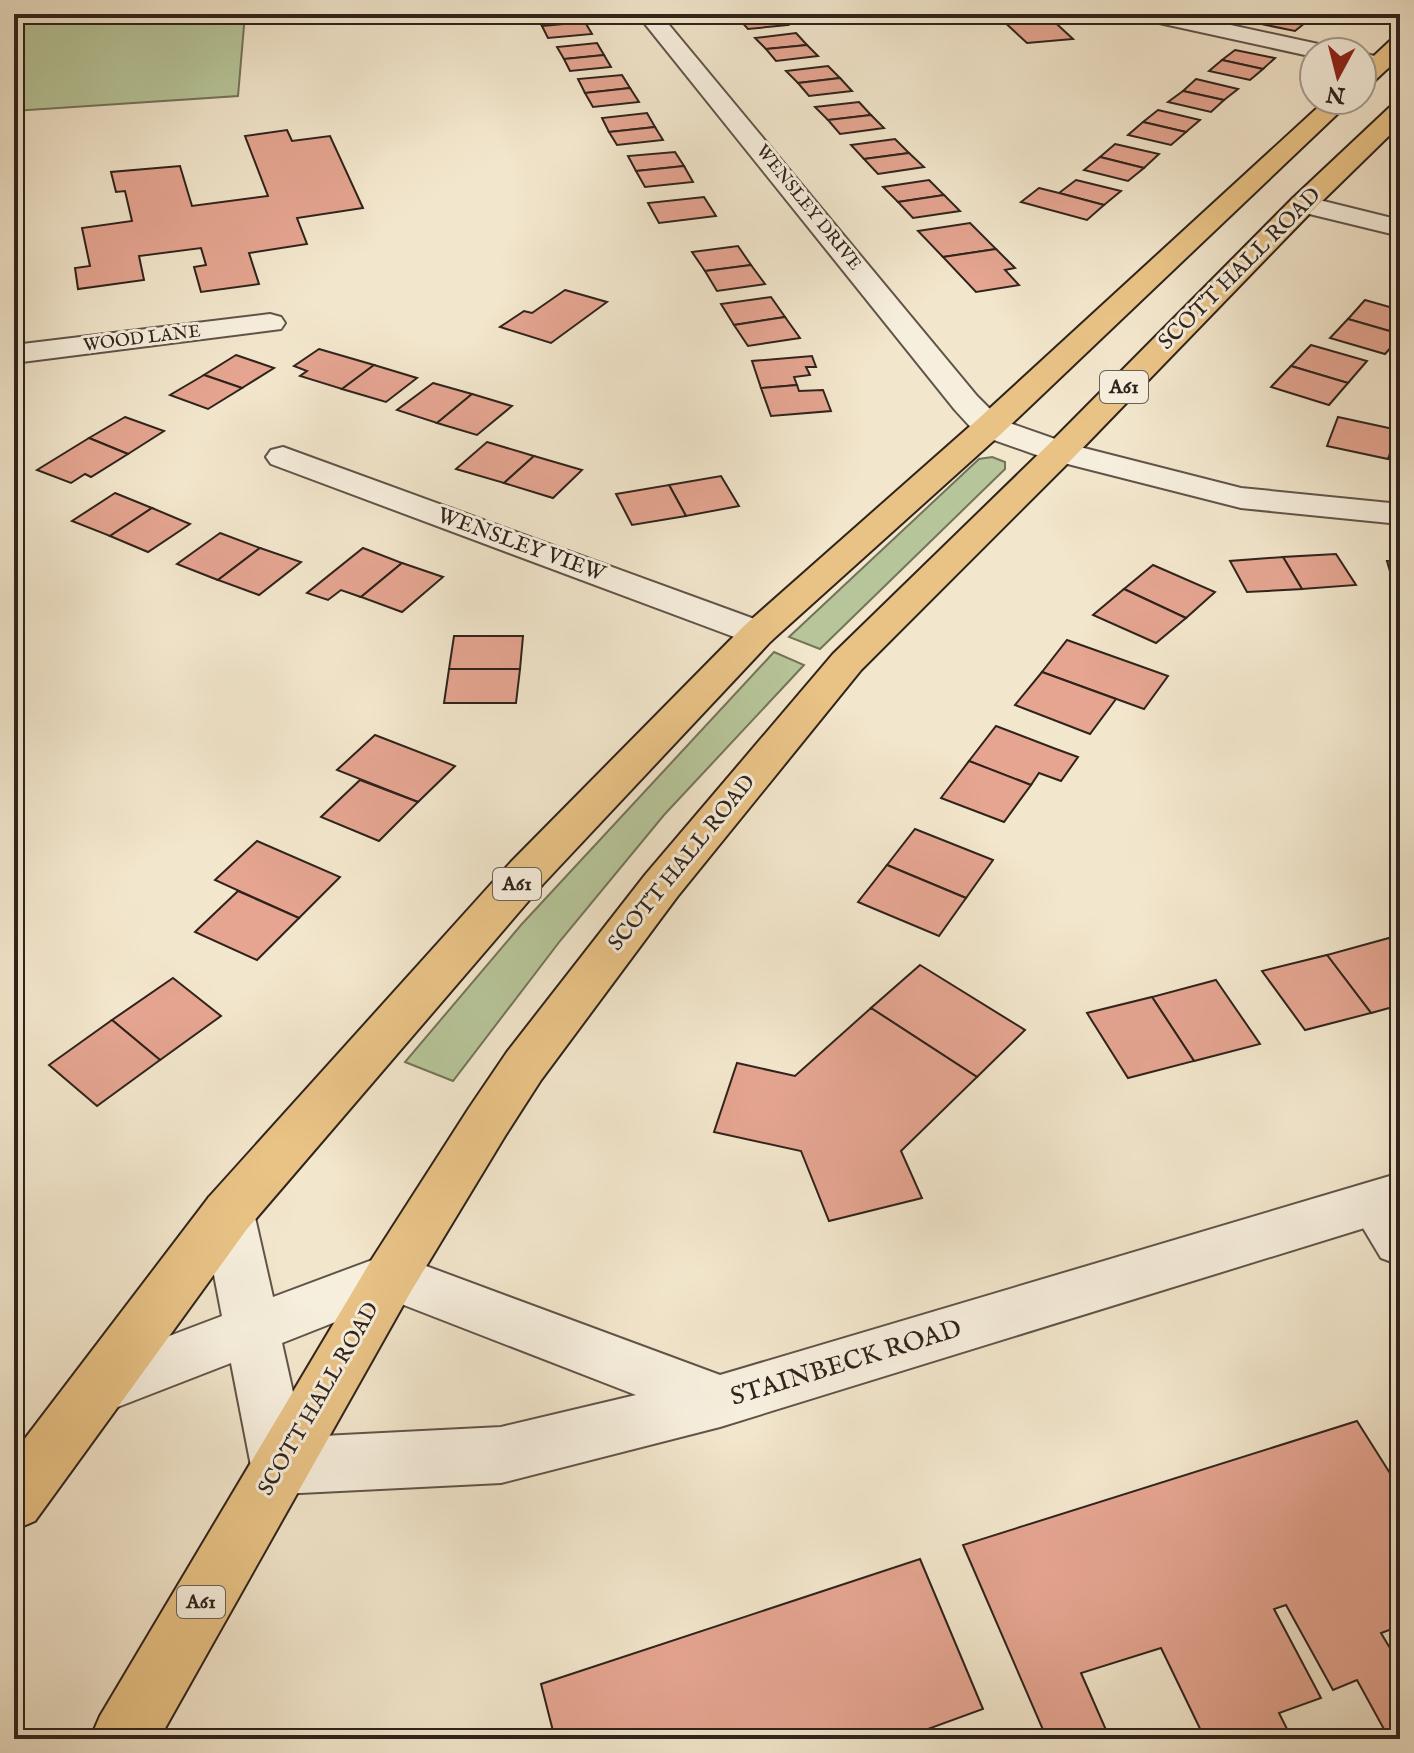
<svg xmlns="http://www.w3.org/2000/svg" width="1414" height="1753" font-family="'IM FELL English',serif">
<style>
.green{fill:#b7c69a;stroke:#73745b;stroke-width:2}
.building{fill:#e5a591;stroke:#2f231c;stroke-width:2}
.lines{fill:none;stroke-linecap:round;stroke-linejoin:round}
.minor-casing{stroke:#605448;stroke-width:4}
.tertiary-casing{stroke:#605448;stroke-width:4}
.trunk-casing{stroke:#2f231c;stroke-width:4}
.minor{fill:#f7efde;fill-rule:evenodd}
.tertiary{fill:#f7efde;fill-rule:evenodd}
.trunk{fill:#e9c386;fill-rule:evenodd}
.labels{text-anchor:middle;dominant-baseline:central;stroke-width:6;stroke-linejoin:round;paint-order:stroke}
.far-street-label{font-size:18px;fill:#2f231c;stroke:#f7efde}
.shield{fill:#f7efde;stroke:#6b6056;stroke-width:2}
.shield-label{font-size:20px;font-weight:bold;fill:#2f231c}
.street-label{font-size:22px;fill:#2f231c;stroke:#f7efde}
.near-street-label{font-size:26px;fill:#2f231c;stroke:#f7efde}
</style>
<rect width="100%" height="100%" fill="#f2e6cc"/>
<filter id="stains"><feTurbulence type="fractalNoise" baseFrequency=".0025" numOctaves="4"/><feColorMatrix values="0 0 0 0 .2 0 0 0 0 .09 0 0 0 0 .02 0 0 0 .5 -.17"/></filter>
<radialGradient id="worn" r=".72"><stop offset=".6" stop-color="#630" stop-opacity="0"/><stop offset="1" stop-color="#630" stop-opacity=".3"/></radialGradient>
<g class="green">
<polygon points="14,14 245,14 238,96 14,111"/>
<polygon points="992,457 1005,462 1005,469 820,649 789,637 979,459"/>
<polygon points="774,652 804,665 664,815 560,941 453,1081 405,1062 521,925"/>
</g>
<g class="building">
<polygon points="580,14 585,22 542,26 536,15"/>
<polygon points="778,14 788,25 748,29 738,18"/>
<polygon points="1002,14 1046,14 1073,39 1027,43 1000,18 1005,17"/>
<polygon points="1267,14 1294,14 1311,18 1295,31 1256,23"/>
<polygon points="585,22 592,34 548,38 542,26"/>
<polygon points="796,33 807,45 766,49 755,38"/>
<polygon points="597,43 604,55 564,59 557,47"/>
<polygon points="807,45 818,56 776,61 766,49"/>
<polygon points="1235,50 1275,58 1263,69 1222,60"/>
<polygon points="604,55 611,67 570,71 564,59"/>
<polygon points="1222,60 1263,69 1250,80 1209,71"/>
<polygon points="828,66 840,78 798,83 786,71"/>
<polygon points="622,75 630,88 585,93 578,79"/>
<polygon points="840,78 852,91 809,96 798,83"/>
<polygon points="1196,79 1238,89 1224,100 1183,91"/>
<polygon points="630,88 639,102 593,107 585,93"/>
<polygon points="1183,91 1224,100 1211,112 1168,102"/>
<polygon points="859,102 871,115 828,120 815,107"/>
<polygon points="1158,110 1200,120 1186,132 1143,122"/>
<polygon points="647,113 655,127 609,132 602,118"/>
<polygon points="871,115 884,128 840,134 828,120"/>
<polygon points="1143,122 1186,132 1171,145 1128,135"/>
<polygon points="655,127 663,140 617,145 609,132"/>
<polygon points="287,130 292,141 330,136 363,208 297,218 307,244 249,253 259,284 201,292 194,267 206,265 201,248 139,256 144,280 78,289 75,268 90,266 82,228 132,221 125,191 116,192 111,172 180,166 192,206 268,196 245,136"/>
<polygon points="895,139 909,153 864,159 851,145"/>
<polygon points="1115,144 1159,154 1144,168 1100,157"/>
<polygon points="675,152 684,166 636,171 628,156"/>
<polygon points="909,153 924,167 878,174 864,159"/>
<polygon points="1100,157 1144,168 1128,181 1084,170"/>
<polygon points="684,166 693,182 645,187 636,171"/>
<polygon points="929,180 944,195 898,202 883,187"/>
<polygon points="1076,180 1121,191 1104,205 1059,193"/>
<polygon points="1039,188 1059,193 1104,205 1087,220 1021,202"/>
<polygon points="944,195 960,211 913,218 898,202"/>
<polygon points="704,197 716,216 659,223 648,203"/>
<polygon points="970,223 996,249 943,257 918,231"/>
<polygon points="738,246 751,265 705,271 692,252"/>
<polygon points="996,249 1015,268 1005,270 1019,285 976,292 943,257"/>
<polygon points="751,265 765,284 717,291 705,271"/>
<polygon points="565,290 607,302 551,343 500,327 524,311 532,313"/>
<polygon points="771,297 785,317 734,325 721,304"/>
<polygon points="1365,300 1400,310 1400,334 1348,319"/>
<polygon points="785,317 800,338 748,346 734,325"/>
<polygon points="1348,319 1400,334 1400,337 1385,354 1330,338"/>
<polygon points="1311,345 1367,361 1348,383 1291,366"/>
<polygon points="319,349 374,365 342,389 300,376 307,371 294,366"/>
<polygon points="236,355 274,368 242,388 204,375"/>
<polygon points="812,356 816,367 806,367 810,375 794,377 797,385 761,388 752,361"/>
<polygon points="374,365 417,378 386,402 342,389"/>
<polygon points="1291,366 1348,383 1329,405 1271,387"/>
<polygon points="204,375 242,388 208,409 170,395"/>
<polygon points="433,383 472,394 437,423 397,410"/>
<polygon points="797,385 799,391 823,390 831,411 771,416 761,388"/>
<polygon points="472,394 512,406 477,435 437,423"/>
<polygon points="125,417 164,431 128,454 89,438"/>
<polygon points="1338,417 1398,430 1388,459 1327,446"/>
<polygon points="89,438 128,454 91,477 85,474 71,483 37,470"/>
<polygon points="487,442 534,456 504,483 456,469"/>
<polygon points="534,456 582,470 553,498 504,483"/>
<polygon points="721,476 739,506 686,516 669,485"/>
<polygon points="669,485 686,516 632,525 616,494"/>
<polygon points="115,493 152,508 110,536 72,521"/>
<polygon points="152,508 190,524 148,552 110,536"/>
<polygon points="220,533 260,548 218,580 177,564"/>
<polygon points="260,548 301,562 259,595 218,580"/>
<polygon points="363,548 402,563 361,597 341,590 328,600 307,593"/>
<polygon points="1336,554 1356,585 1302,589 1283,557"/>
<polygon points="1283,557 1302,589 1247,592 1230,561"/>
<polygon points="1387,561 1400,562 1400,595 1397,595"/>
<polygon points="402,563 443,577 402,612 361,597"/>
<polygon points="1153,565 1215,592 1186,618 1124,589"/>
<polygon points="1124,589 1186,618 1156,643 1093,615"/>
<polygon points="454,636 523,636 520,669 449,669"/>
<polygon points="1067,640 1140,666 1168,676 1144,709 1042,672"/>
<polygon points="449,669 520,669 516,703 444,703"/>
<polygon points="1042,672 1116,699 1090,734 1015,705"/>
<polygon points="996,726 1056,749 1078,757 1061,781 1039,773 1031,785 969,761"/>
<polygon points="375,735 455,766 418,802 337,770"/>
<polygon points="969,761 1031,785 1004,822 941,798"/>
<polygon points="360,780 418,802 379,841 321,817"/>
<polygon points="915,829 993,860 966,898 887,865"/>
<polygon points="257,841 340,877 299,918 215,880"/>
<polygon points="887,865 966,898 939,936 858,902"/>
<polygon points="238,891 299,918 257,960 195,932"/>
<polygon points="1389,938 1400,951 1400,1005 1371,1013 1327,955"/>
<polygon points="1327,955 1371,1013 1305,1030 1262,971"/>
<polygon points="920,965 1025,1030 977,1077 871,1008"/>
<polygon points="173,978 221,1016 160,1060 112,1020"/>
<polygon points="1216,980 1260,1044 1194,1061 1152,997"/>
<polygon points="1152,997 1194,1061 1128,1078 1087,1013"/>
<polygon points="871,1008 977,1077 901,1151 922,1198 829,1221 801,1151 714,1132 737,1063 795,1076"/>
<polygon points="112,1020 160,1060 97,1106 49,1065"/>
<polygon points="1357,1421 1400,1489 1400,1626 1381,1633 1400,1665 1400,1726 1385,1731 1357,1680 1333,1690 1286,1605 1274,1609 1321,1698 1279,1713 1292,1739 1205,1739 1161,1648 1081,1673 1110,1739 1047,1739 963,1545"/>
<polygon points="920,1559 983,1709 925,1730 929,1739 555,1739 541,1684"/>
</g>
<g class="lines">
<g class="minor-casing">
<g id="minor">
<polygon points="637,14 660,14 977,396 1001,420 1072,445 1241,488 1400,504 1400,524 1241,508 1048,459 977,434 955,410"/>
<polygon points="1148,14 1180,14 1323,45 1331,47 1335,52 1314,52 1314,57 1150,21"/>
<polygon points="1362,53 1387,59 1391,64 1387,69 1379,71 1362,67"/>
<polygon points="1303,196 1400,220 1400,236 1293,210 1289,204 1293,198"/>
<polygon points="270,314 281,317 285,323 281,329 14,363 14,345"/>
<polygon points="283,447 771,625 777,633 771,641 758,645 745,641 271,464 266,457 271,450"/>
<polygon points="1374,1181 1392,1188 1400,1199 1400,1265 1381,1258 1348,1203 1356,1188"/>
</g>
</g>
<g class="tertiary-casing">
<path id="tertiary" d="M 1400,1173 L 1400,1217 L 720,1427 L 501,1483 L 280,1494 L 259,1486 L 251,1466 L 231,1363 L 97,1415 L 77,1407 L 69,1389 L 77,1371 L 222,1316 L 202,1213 L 209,1197 L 228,1191 L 247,1197 L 254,1213 L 273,1297 L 391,1253 L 720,1375 ZM 391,1300 L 636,1395 L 501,1427 L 303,1437 L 282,1343 Z"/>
</g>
<g class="trunk-casing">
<g id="trunk">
<polygon points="1400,37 1400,57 1370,85 1362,87 1362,67 1392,39"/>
<polygon points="1326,100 1352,100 1001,434 771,641 543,884 247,1229 35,1521 14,1530 14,1453 209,1197 511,862 745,625 977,420"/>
<polygon points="1400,104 1400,125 1313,210 1072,459 861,670 677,897 541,1080 505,1136 410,1293 159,1739 90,1739 100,1716 372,1259 469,1108 507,1052 645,875 833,654 1048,445 1293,198 1391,106"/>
</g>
</g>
<use href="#minor" class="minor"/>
<use href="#tertiary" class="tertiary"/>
<use href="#trunk" class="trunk"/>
</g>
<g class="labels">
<g class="far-street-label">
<text transform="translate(808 208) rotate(51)">WENSLEY DRIVE</text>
<text transform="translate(142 339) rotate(-7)">WOOD LANE</text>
</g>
<g class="shield">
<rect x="1100" y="371" width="48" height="32" rx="6"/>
<rect x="493" y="868" width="48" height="32" rx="6"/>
<rect x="177" y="1586" width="48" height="32" rx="6"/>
</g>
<g class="shield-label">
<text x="1124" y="387">A61</text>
<text x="517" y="884">A61</text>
<text x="201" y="1602">A61</text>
</g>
<g class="street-label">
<text transform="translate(1240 269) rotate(-45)">SCOTT HALL ROAD</text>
<text transform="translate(521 545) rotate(20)">WENSLEY VIEW</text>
<text transform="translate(682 863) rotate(-51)">SCOTT HALL ROAD</text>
<text transform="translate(319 1399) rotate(-60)">SCOTT HALL ROAD</text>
</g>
<g class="near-street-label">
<text transform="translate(846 1363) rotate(-17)">STAINBECK ROAD</text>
</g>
</g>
<rect width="1414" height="1753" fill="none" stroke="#f2e6cc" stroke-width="48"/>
<rect x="16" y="16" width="1382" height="1721" fill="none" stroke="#2f231c" stroke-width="4"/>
<rect x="24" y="24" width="1366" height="1705" fill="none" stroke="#2f231c" stroke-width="2"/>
<g transform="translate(1338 76) rotate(187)"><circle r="38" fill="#f7efde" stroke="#a79d90" stroke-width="2"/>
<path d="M0-6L14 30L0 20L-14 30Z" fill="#8f2418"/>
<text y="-12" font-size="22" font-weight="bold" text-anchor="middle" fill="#2f231c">N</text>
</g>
<rect width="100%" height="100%" filter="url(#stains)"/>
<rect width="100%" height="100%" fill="url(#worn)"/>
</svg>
